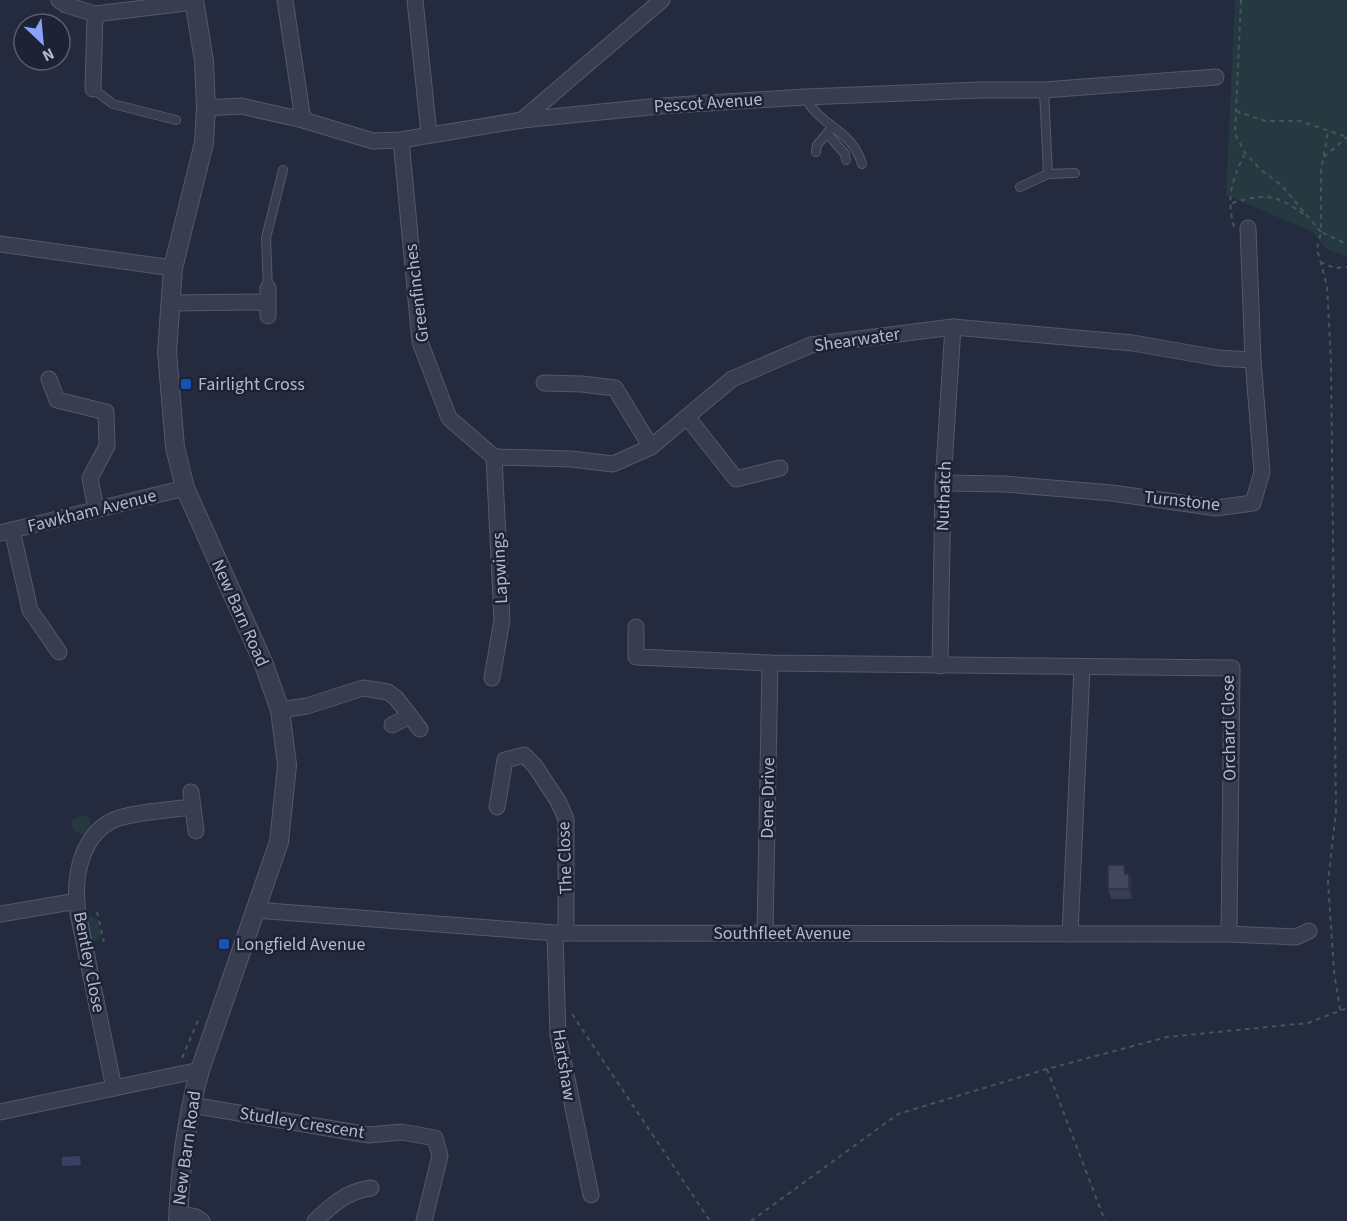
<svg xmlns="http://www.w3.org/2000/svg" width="1347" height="1221" font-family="'Source Sans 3',sans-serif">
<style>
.green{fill:#263940}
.water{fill:#364165}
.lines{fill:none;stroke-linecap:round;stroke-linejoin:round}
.service-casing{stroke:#53596a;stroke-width:10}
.minor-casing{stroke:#53596a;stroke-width:17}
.tertiary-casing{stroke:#53596a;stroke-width:20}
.path{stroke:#44565d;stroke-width:2;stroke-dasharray:4.5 4.5;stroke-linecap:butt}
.service{stroke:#383e4f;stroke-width:8}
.minor{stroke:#383e4f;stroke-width:15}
.tertiary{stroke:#383e4f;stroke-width:18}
.wall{fill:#373d52}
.shaded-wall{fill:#2d3242}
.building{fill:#40475f;stroke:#2d3242;stroke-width:1.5}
.transit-dot{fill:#1a4fb4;stroke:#1d2334;stroke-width:2}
.labels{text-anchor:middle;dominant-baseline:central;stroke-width:5;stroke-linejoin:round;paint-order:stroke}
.street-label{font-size:18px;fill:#b4b9ca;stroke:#1d2334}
.poi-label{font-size:18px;fill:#b4b9ca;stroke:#1d2334;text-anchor:start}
</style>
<rect width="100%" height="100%" fill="#242b3f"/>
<g class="green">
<polygon points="1235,0 1347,0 1347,257 1326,249 1313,232 1226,195"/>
<polygon points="82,815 88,817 91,826 83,835 74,831 71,824 73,819"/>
<polygon points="87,915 97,919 101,934 99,939 92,942"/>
</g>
<polygon class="water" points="80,1156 81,1165 62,1166 62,1157"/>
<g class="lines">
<g class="service-casing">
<g id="service">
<polyline points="93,89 113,104 176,120"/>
<polyline points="1044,90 1048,174 1075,173"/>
<path d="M 805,97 C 821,128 851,128 862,164"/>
<polyline points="827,133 845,154 846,160"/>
<polyline points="816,152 817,145 830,130"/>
<polyline points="1020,187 1048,174"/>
<polyline points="268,288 266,238 283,170"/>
</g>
</g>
<g class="minor-casing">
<g id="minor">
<polyline points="59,0 66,5 95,14 194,2"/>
<polyline points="285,0 303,120"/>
<polyline points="415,0 429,134"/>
<polyline points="93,89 95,14"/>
<polyline points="206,108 241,106 303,120 373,141 401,140 522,120 660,106 805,97 980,90 1044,90 1216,77"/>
<polyline points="522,120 662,0"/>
<polyline points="401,140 420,342 449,418 494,457"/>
<polyline points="0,244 173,268"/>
<polyline points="268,288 268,316"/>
<polyline points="170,303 268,302"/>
<polyline points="49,379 57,400 106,412 107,446 90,478 96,509"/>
<polyline points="544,383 582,384 615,388 651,447"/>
<polyline points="688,418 736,479 780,468"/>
<polyline points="494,457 571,459 613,464 651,447 732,379 811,345 953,327 1133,343 1218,358 1253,360"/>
<polyline points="943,483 1005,484 1112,493 1216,508 1253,503 1262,472 1253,360 1248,228"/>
<polyline points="12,530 30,610 59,652"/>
<polyline points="0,533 185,488"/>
<polyline points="636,627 636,657 770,663 1232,668 1229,934"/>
<polyline points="940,666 943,483 953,327"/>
<polyline points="492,678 502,620 494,457"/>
<polyline points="280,710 307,706 363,688 388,692 396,698 420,729"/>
<polyline points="392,725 410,716"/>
<polyline points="191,792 196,831"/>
<polyline points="497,807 505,760 524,755 535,766 558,801 566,819 566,932"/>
<polyline points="255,910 555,933 1229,934 1296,937 1309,931"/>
<polyline points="0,914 77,901"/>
<polyline points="555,933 558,1035 591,1195"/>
<polyline points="765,933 770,663"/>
<polyline points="1070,934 1082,667"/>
<path d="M 114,1088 L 78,913 C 73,879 80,831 119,818 C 142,811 169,810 192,807"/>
<polyline points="191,1105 369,1135 402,1132 435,1138 440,1156 424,1221"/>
<polyline points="0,1112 200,1070"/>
<polyline points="178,1213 196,1217 202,1221"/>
<path d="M 315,1221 C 332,1205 347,1191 371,1188"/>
</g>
</g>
<g class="tertiary-casing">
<path id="tertiary" d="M 178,1221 C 180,1170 186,1120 200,1070 L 279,842 L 287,765 L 280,710 L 263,662 L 185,488 L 175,447 L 167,352 L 173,268 L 204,143 L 206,108 L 204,61 L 194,0"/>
</g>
<g class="path">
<polyline points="1241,0 1235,134 1245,153 1261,170 1281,185 1321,232 1321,171 1328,131"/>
<polyline points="1236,111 1265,121 1300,121 1347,137"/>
<polyline points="1324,157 1347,137"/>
<path d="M 1232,203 C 1267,193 1276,194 1306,216"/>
<path d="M 1234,227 C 1226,197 1232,181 1244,155"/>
<polyline points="1320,262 1335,268 1347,267"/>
<polyline points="97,912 104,942"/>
<polyline points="1340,1010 1334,971 1328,882 1336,812 1331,362 1327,286 1317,249 1321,232 1347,244"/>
<polyline points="572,1014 710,1221"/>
<polyline points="182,1058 200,1016"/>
<polyline points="1047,1069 1105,1221"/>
<polyline points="751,1221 898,1114 1047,1069 1167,1037 1308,1023 1347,1008"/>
</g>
<use href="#service" class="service"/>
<use href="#minor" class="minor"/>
<use href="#tertiary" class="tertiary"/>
</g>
<polygon class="wall" points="1128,874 1129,874 1132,883 1132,899 1111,899 1108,889"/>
<polygon class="shaded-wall" points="1129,874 1132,883 1132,899 1129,889"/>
<polygon class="building" points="1108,865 1124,865 1125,874 1129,874 1129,889 1108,889"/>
<g class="transit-dot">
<rect x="180" y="378" width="12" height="12" rx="3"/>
<rect x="218" y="938" width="12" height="12" rx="3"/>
</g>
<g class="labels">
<g class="street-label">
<text transform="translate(708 103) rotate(-4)">Pescot Avenue</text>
<text transform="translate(417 293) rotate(-97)">Greenfinches</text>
<text transform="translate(857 340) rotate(-8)">Shearwater</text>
<text transform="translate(944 496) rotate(-88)">Nuthatch</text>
<text transform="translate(1182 501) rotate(6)">Turnstone</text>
<text transform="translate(92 511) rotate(-14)">Fawkham Avenue</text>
<text transform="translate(500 568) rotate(-93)">Lapwings</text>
<text transform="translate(240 613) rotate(66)">New Barn Road</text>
<text transform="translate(1229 728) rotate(-91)">Orchard Close</text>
<text transform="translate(768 798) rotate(-89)">Dene Drive</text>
<text transform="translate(565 858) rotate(-92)">The Close</text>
<text x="782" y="933">Southfleet Avenue</text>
<text transform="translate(89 962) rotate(79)">Bentley Close</text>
<text transform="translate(564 1065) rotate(81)">Hartshaw</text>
<text transform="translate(302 1123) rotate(9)">Studley Crescent</text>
<text transform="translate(187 1148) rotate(-82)">New Barn Road</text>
</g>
<g class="poi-label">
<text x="198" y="384">Fairlight Cross</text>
<text x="236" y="944">Longfield Avenue</text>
</g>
</g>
<g transform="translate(42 42) rotate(154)"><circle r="28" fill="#1d2334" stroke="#595f70" stroke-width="1.5"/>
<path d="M0-4.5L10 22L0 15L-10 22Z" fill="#8aa3fa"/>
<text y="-9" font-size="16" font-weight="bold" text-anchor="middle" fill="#b4b9ca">N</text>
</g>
</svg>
